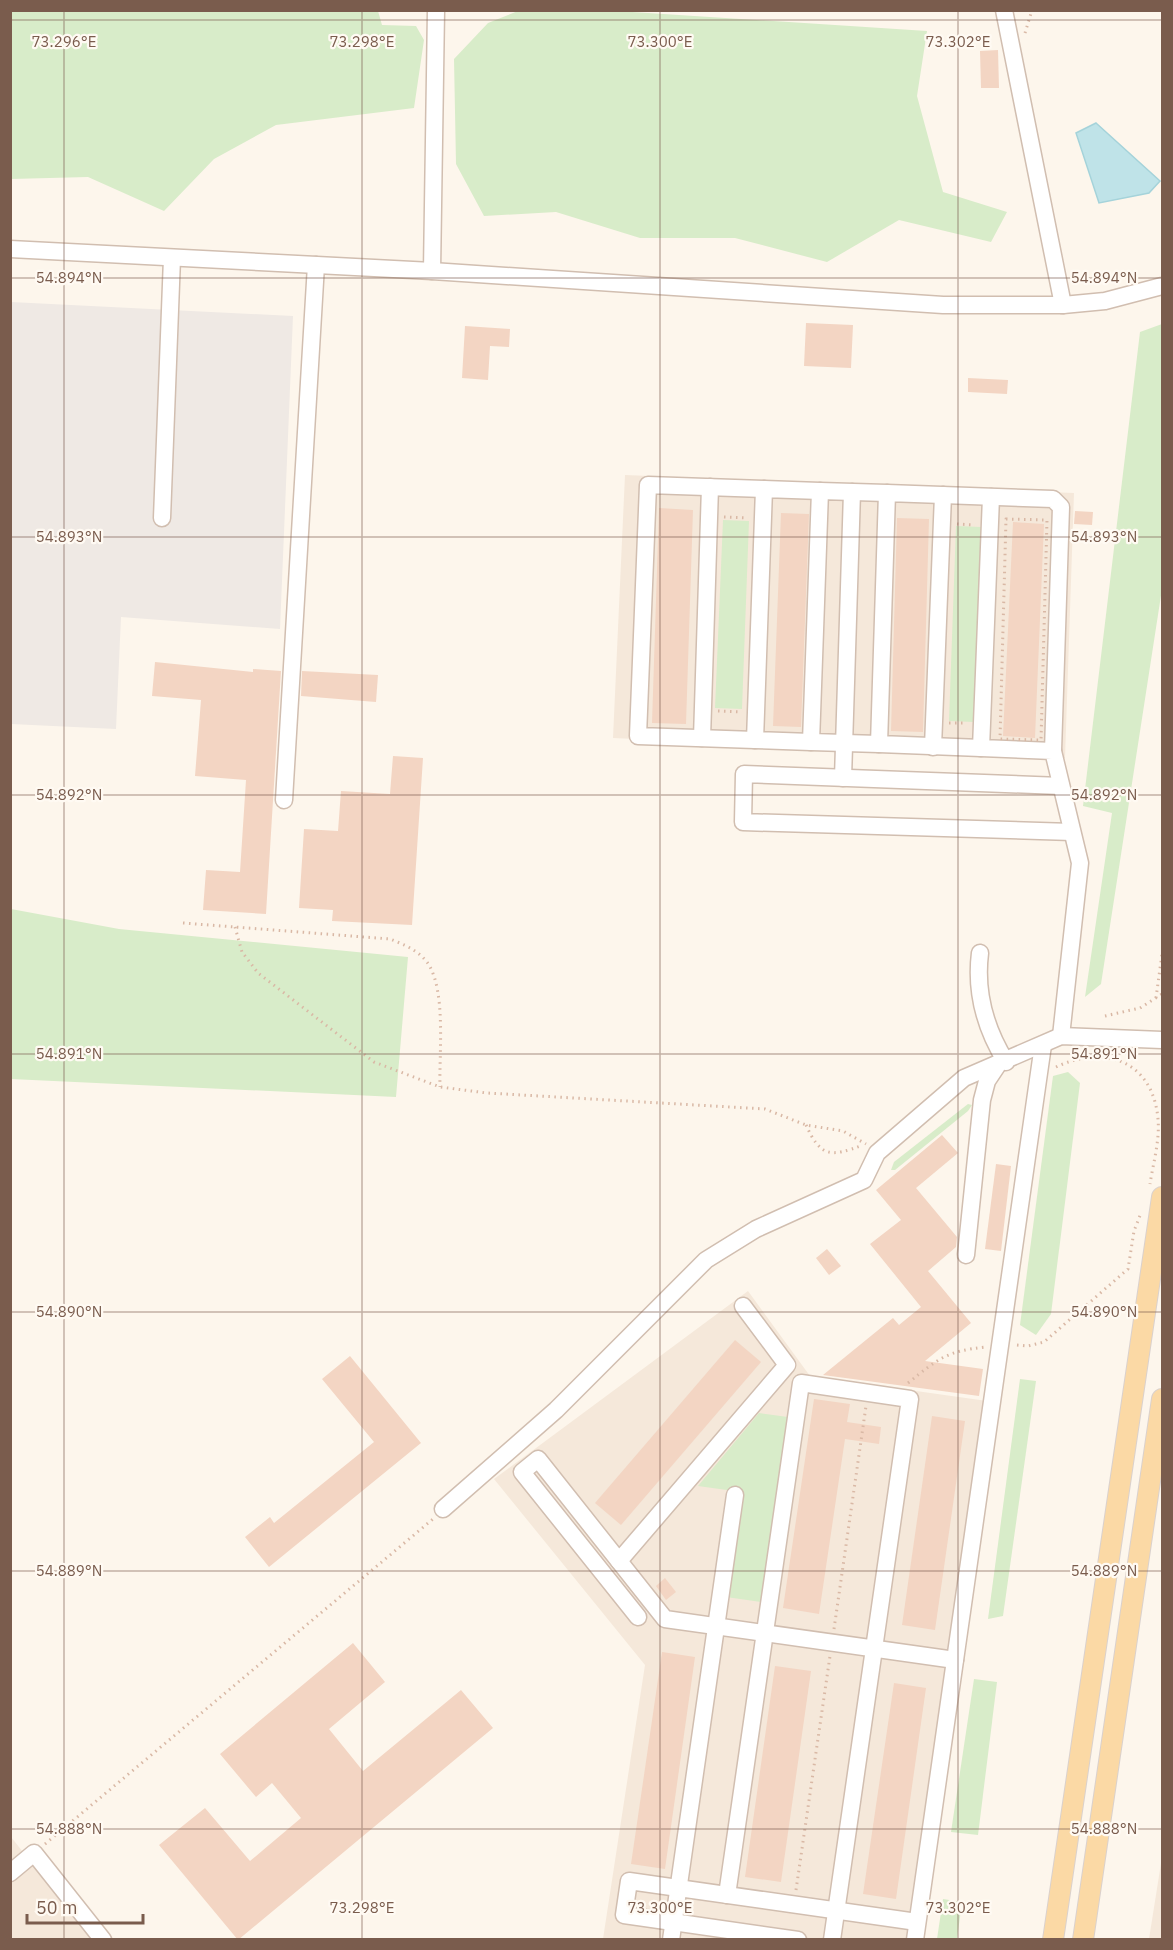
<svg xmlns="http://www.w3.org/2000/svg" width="1173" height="1950" font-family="'IBM Plex Sans',sans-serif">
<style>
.residential{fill:#f5e8da}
.industrial{fill:#efe9e4}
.green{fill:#d8ecc9}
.water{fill:#bfe3e8;stroke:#a5d3da;stroke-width:1.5}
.building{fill:#f3d5c3}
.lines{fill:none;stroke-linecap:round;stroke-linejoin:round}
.minor-casing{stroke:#d1beb0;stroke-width:19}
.major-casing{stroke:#dad1cd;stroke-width:22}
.path{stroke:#d9b8a5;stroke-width:3;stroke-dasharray:1.5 4.5;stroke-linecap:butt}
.minor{stroke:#fff;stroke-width:16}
.major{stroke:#fbd9a5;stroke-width:20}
.ticks{fill:none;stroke:#7a5c4d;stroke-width:1.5;stroke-opacity:0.45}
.ticks-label{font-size:15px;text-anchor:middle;fill:#7a5c4d;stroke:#fffaf3;stroke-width:4.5;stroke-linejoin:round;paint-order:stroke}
</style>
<rect width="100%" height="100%" fill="#fdf6ec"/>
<g class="residential">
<polygon points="625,475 1074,493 1065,758 613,738"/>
<polygon points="748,1291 810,1376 987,1401 909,1939 603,1939 645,1665 494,1479"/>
<polygon points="11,1837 92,1939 11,1939"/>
<polygon points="1162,1857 1162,1939 1149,1939"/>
</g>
<polygon class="industrial" points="11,302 293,316 280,629 121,617 116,729 11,724"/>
<g class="green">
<polygon points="10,11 378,11 382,25 416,26 424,40 414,108 276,125 214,159 164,211 88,177 11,179"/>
<polygon points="518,11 617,11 927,31 917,96 943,192 1007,212 991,242 899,220 827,262 735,238 640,238 556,212 484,216 456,164 454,59 488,23"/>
<polygon points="1162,324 1162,589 1101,984 1085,997 1112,813 1083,806 1140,332"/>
<polygon points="723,520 749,521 742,709 715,708"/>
<polygon points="956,526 981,527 974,722 949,721"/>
<polygon points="11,909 119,929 408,957 396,1097 11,1079"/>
<polygon points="1068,1072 1080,1083 1051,1314 1036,1335 1020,1325 1053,1076"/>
<polygon points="968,1104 972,1105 968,1111 895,1170 891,1170 894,1162"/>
<polygon points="1020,1379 1036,1381 1003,1616 988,1619"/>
<polygon points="759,1413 788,1417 761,1602 726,1597 741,1492 698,1486"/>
<polygon points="974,1679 997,1682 978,1835 951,1832"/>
<polygon points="943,1899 962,1902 957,1939 937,1939"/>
</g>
<polygon class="water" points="1096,123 1160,181 1149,193 1099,203 1076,133"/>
<g class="building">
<polygon points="998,50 999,88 981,88 980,51"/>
<polygon points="806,323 853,325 851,368 804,366"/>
<polygon points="465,326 510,329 509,347 490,346 488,380 462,378"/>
<polygon points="968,378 1008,380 1007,394 968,392"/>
<polygon points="659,508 693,510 686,724 652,723"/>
<polygon points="1075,511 1093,512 1092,525 1074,524"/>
<polygon points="781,513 809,514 801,727 773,726"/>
<polygon points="897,518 929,519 923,732 891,731"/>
<polygon points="1013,522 1044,524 1035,738 1003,736"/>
<polygon points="155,662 253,672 253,669 281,671 266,914 203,910 206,870 240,872 246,780 195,776 201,700 152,696"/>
<polygon points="302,671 378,675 376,702 301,696"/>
<polygon points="393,756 423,758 412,925 332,921 333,910 299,908 304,829 338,831 341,791 390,794"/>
<polygon points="942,1135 958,1153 916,1188 957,1237 956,1247 928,1271 971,1323 925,1361 983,1369 979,1396 823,1375 893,1318 899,1325 921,1307 870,1244 901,1220 876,1190"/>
<polygon points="996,1164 1011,1166 1001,1251 985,1249"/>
<polygon points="827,1249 841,1266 829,1275 816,1258"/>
<polygon points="735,1340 761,1362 621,1525 595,1503"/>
<polygon points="350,1356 421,1443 269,1567 245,1537 270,1517 274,1523 374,1442 322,1379"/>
<polygon points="814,1399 850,1404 847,1422 881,1427 879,1444 845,1439 819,1614 783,1608"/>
<polygon points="932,1416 965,1421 935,1630 902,1625"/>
<polygon points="665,1578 676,1592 666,1600 656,1586"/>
<polygon points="353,1643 385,1682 329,1729 363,1771 461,1690 493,1728 238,1940 159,1845 205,1808 250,1861 301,1818 272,1783 256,1797 220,1754"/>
<polygon points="662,1652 695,1657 665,1869 631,1864"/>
<polygon points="775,1666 811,1671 781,1882 745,1877"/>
<polygon points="894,1683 926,1688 896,1899 863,1894"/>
</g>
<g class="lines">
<defs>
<g id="minor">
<polyline points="1004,10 1063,305"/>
<polyline points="10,249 432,271 943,305 1063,305 1105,301 1162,286"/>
<polyline points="432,271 436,10"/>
<polyline points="991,497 981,748 1053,751 1080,863 1061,1036"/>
<polyline points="162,518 172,258"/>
<polyline points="702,738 710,487"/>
<polyline points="755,740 638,736 648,485 764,489"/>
<polyline points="811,742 755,740 756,712 764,489 820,491"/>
<polyline points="879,744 811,742 820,491 887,493"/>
<polyline points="933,747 943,495"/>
<polyline points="981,748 879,744 887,493 1053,499 1061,507 1053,751"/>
<polyline points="843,778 852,492"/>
<polyline points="1061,786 744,774 743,822 1072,832"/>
<polyline points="284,800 316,265"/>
<path d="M980,953C975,993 985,1028 1006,1062"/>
<polyline points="966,1255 982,1100 987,1081 997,1066"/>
<polyline points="443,1509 556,1410 706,1260 756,1229 864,1180 877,1153 964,1078 1061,1036 1162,1040"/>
<polyline points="619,1561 787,1365 743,1306"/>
<polyline points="638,1617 522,1472 538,1459 665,1619 955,1660"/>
<polyline points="10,1873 34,1853 103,1940"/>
<polyline points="727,1895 801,1383 910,1399 832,1940"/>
<polyline points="671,1940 735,1495"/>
<polyline points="798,1940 624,1915 629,1881 917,1922"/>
<polyline points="915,1940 1043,1045"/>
</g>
<g id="major">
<polyline points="1053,1940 1162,1197"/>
<polyline points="1083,1940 1162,1399"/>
</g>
</defs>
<use href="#minor" class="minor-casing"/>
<use href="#major" class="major-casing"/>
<g class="path">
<polyline points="1025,33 1032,10"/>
<polyline points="724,517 748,518"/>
<polygon points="1006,519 1047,520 1041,740 1000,739"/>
<polyline points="957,524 975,525"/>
<polyline points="718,711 742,712"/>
<polyline points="949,723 966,723"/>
<path d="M183,923L390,939C405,945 420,951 429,965C446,994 439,1054 440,1087"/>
<polyline points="235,927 242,952 258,973 374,1062 440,1087 487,1093 765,1109 806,1125 843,1131 866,1144"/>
<polyline points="1156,998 1162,954"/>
<polyline points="1105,1016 1140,1008 1162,994"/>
<path d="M1056,1067C1105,1044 1153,1061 1158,1119C1160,1140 1153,1164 1150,1184"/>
<path d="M806,1125C821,1158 831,1157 863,1145"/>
<polyline points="1017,1345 1028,1346 1044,1342 1128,1269 1134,1231 1141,1213"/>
<path d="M908,1383C938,1359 946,1351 986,1347"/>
<polyline points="834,1629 866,1406"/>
<polyline points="45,1844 433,1519"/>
<polyline points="796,1890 830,1656"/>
</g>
<use href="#minor" class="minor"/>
<use href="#major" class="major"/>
</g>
<path class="ticks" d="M64,10V1940M362,10V1940M660,10V1940M958,10V1940M10,20H1162M10,278H1162M10,537H1162M10,795H1162M10,1054H1162M10,1312H1162M10,1571H1162M10,1829H1162"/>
<g class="ticks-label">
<text x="64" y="47">73.296°E</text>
<text x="362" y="47">73.298°E</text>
<text x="660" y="47">73.300°E</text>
<text x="958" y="47">73.302°E</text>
<text x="69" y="283">54.894°N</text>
<text x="1104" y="283">54.894°N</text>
<text x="69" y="542">54.893°N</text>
<text x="1104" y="542">54.893°N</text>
<text x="69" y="800">54.892°N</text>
<text x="1104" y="800">54.892°N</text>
<text x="69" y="1059">54.891°N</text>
<text x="1104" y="1059">54.891°N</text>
<text x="69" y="1317">54.890°N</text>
<text x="1104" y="1317">54.890°N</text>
<text x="69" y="1576">54.889°N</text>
<text x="1104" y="1576">54.889°N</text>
<text x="69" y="1834">54.888°N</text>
<text x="1104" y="1834">54.888°N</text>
<text x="362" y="1913">73.298°E</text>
<text x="660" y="1913">73.300°E</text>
<text x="958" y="1913">73.302°E</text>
</g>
<rect width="1173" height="1950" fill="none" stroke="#7a5c4d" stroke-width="24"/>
<path d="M27 1914v9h116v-9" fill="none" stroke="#7a5c4d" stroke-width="3"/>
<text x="36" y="1914" font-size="18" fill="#7a5c4d" stroke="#fffaf3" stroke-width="4.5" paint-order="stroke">50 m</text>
</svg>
